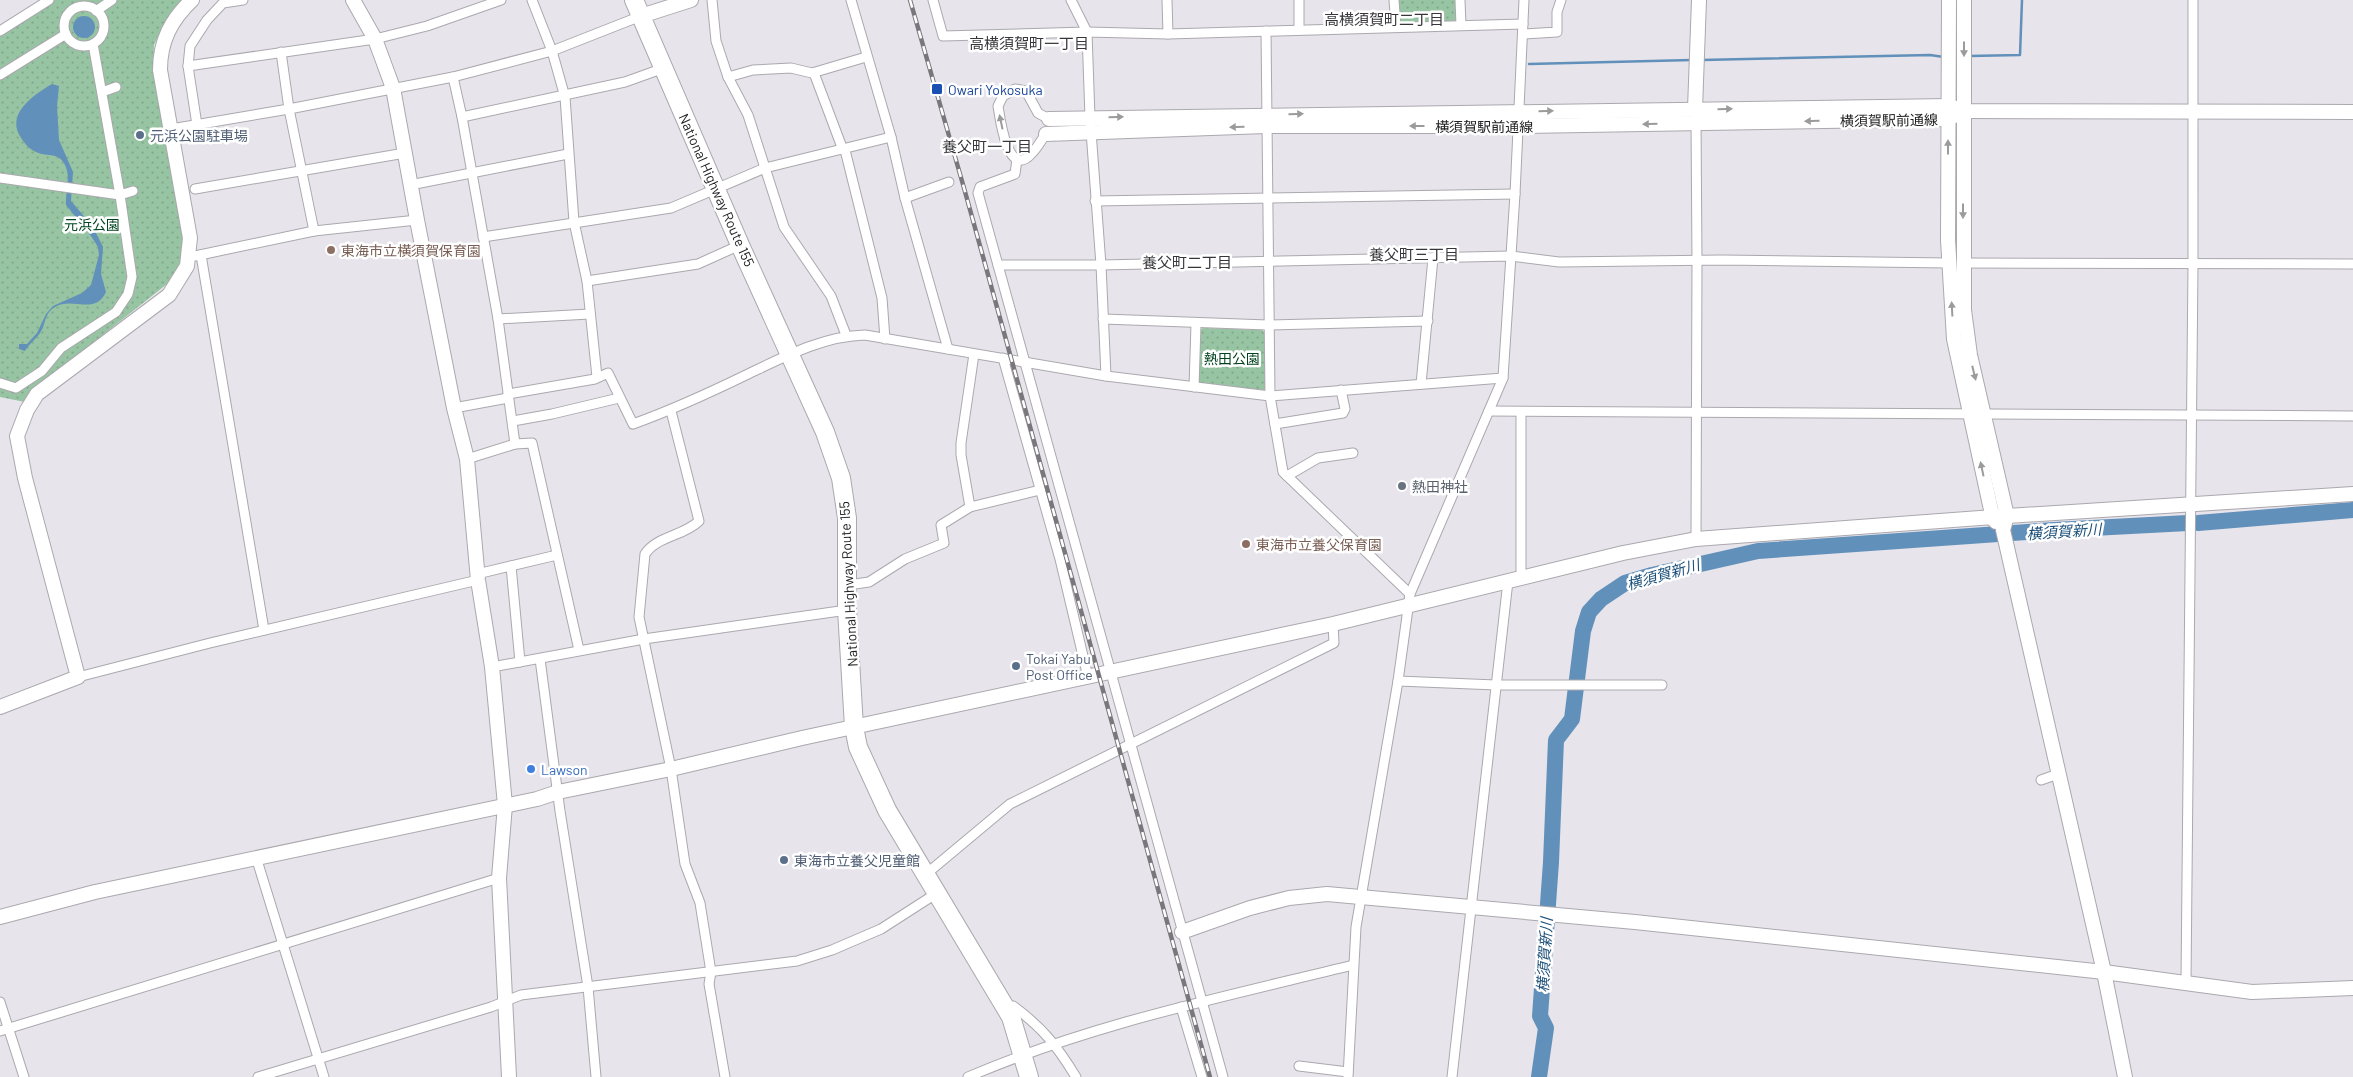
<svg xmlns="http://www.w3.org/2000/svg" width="2353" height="1077" font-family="Barlow,'Noto Sans JP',sans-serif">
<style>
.park{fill:url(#park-dots)}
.water{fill:#6190ba}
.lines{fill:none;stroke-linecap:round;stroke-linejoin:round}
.stream{stroke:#6190ba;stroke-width:2.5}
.river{stroke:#6190ba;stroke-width:16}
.street-casing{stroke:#aba8ae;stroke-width:11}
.secondary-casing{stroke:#aba8ae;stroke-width:16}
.highway-casing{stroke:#aba8ae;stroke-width:20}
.street{stroke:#fff;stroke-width:9}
.secondary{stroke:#fff;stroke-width:14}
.highway{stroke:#fff;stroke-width:18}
.rail-casing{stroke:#79777b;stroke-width:4.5}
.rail{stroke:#fff;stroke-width:2.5;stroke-dasharray:8;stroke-linecap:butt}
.oneway{fill:#9c9b9c}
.transit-dot{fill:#1a4fb4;stroke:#fff;stroke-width:2}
.service-dot{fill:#5c6f8a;stroke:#fff;stroke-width:2}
.education-dot{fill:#8d6e63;stroke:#fff;stroke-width:2}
.worship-dot{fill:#6b7280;stroke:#fff;stroke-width:2}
.shop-dot{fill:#3f7fe0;stroke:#fff;stroke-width:2}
.labels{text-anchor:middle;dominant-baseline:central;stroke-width:5;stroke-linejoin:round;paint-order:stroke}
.transit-label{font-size:14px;fill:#164399;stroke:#fff;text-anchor:start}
.street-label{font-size:14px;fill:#222123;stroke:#fff}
.service-label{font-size:14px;fill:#4e5e75;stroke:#fff;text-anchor:start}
.park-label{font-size:14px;fill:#00431e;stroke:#fff}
.education-label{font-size:14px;fill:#785e54;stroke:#fff;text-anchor:start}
.worship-label{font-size:14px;fill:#5b616d;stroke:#fff;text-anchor:start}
.shop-label{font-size:14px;fill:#366cbe;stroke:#fff;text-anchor:start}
.neighbourhood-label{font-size:15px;fill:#37353a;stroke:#fff}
.water-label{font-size:15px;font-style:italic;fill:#1b4f79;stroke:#fff}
</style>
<defs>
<pattern id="park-dots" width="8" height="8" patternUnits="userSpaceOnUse" patternTransform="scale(1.25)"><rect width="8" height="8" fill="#97c4a2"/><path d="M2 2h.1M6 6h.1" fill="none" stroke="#82a88b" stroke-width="1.8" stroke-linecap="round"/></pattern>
</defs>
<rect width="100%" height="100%" fill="#e7e4eb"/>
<g class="park">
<polygon points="52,0 184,0 163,25 154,45 153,66 166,124 185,248 180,265 167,284 37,387 25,402 0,397 0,33"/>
<polygon points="1397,0 1456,0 1457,19 1454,22 1400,23 1397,21"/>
<polygon points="1203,328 1262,330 1265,333 1266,388 1263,392 1199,384 1197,380 1198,331"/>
</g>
<g class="water">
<circle cx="84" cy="27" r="11"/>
<path d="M52,84L59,86L57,106L59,140L73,172L71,201L93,227L103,247L101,274L106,292C95,316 72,296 55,307C44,313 46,325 40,333C35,340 29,344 25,351L19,349V344H27L37,333L46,314L53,306L82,293L91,285L99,255L98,247L91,236L66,205C65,190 72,177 64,163C57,152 46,157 36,152C29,149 24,143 20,136C6,113 35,94 52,84Z"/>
</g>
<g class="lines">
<g class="stream">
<polyline points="1969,56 2020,55 2022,0"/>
<polyline points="1702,60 1930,55 1944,57"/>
<polyline points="1529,64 1692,60"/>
</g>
<g class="river">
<polyline points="2198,523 2353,510"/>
<polyline points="1539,1077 1546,1028 1540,1016 1551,862 1556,740 1572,719 1583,631 1589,612 1601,599 1625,583 1652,575 1758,551 2054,530 2188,523"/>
</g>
<defs>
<g id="street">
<polyline points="532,0 552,51 565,97 574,222 587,281 597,377"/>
<polyline points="712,0 716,41 728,77 748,115 784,227 831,296 846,335"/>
<polyline points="851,0 891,137 905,198 948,349"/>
<polyline points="933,0 943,36 1087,32 1168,34 1523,24"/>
<polyline points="1071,0 1087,32 1090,118 1101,265 1106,376"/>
<polyline points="1167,0 1168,34"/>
<polyline points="1299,0 1299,30"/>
<polyline points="1394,0 1396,27"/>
<polyline points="1460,0 1461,25"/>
<circle cx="84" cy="26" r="20"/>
<polyline points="96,11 112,0"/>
<polyline points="0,31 49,0"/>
<polyline points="1266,31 1270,396 1283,472 1410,594"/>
<polyline points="1523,34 1557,32 1557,12 1561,0"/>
<polyline points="281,52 289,109 314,231"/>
<polyline points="188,66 375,39 427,26 501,0"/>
<polyline points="814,73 843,150"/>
<polyline points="0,75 66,34"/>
<polyline points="453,77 462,117 498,319 515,444"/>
<polyline points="728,77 753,70 791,68 812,73 866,57"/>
<polyline points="102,92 116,87"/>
<polyline points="462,117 625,82 664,68"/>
<polyline points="1696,120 1697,261 1696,539"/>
<polyline points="197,125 188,66 190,46 207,20 223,3 243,0"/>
<polyline points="171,129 289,109 453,77 552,51 641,16"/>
<path d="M1046,134C1041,140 1038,147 1032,153C1008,181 1000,119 998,106L1003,96L1015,89L1026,91L1038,113L1049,119"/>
<polyline points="845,150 882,298 885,339"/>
<polyline points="1017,159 1015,174 980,187 978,193 1223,1077"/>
<polyline points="0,178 120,195 133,191"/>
<polyline points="410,185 568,154"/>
<polyline points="195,189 405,153"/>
<polyline points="905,198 949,182"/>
<polyline points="1095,201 1515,194"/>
<polyline points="483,237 671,208 765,168 891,137"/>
<polyline points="201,255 264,630"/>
<polyline points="195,256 314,231 417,220"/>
<polyline points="1962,263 2353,264"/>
<polyline points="998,265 1101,265 1511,256 1559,262 1722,260 1949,263"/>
<polyline points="587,281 698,264 740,245"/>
<polyline points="498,319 590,314"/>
<polyline points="1103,319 1268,325 1428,321"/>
<polyline points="1003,358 1060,559 1088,677"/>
<polyline points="0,383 16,388 42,371 61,348 116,312 128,294 132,277 120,195 93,44"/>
<polyline points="1421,384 1433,258"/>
<polyline points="1194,387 1196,324"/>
<path d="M508,394L595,379L608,373L633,424C672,410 709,393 746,375C784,357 823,336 865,335L1106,376L1270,396L1503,378"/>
<polyline points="454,408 508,398"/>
<path d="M671,411L699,521C684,536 657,536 645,554L639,617L671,769L685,864L700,903L711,972L709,984L725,1077"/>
<polyline points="1489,411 2353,416"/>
<polyline points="1521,412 1521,577"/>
<polyline points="513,421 552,414 619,398"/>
<polyline points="1275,424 1343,413 1345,409 1341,390"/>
<polyline points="467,459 515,444 532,443 579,650"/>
<polyline points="1287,476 1318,458 1353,453"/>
<polyline points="970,507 961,455 961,443 974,354"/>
<polyline points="511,566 520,662"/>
<polyline points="477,574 557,555"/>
<polyline points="848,585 869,582 905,559 944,543 941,525 970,507 1040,490"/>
<polyline points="540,659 560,811 588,987 596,1077"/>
<polyline points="492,667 644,639 847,610"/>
<polyline points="78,677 210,643 478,580"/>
<polyline points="1398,681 1496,685 1662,685"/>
<polyline points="2041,780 2058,774"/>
<polyline points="256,857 324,1077"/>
<polyline points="925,875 1010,804 1334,643 1333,624"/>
<polyline points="2186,982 2193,265 2193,0"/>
<polyline points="0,1002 24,1077"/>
<path d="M1004,1007L1013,1006C1043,1028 1057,1046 1076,1077"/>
<polyline points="1181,1007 1202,1077"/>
<polyline points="0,1031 499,878"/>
<polyline points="1299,1066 1348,1072"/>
<polyline points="258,1077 491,1007 521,995 797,961 832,950 881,929 937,893"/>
<path d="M968,1077C1091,1024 1223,997 1353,965"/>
<polyline points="1348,1077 1356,927 1398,681 1410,594 1503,378 1515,194 1524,0"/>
<polyline points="1452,1077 1508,581"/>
</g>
<g id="secondary">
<polyline points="353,0 375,39 393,88 417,220 454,408 467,459 478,580 492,667 505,805 499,878 509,1077"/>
<polyline points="1949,0 1948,240 1954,339 1993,519 1996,522"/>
<polyline points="1964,0 1964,310 1970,355 2007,516 2003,530 2104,972 2125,1077"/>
<polyline points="641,16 691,0"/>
<polyline points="1695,109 1699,0"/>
<polyline points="1049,119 1950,106 1964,111 2353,112"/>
<polyline points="1046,134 1266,126 1519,126 1948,119 1964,111"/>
<path d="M0,707L78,677L25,478L17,436L27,410L37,394L169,295L187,266L190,238L160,70C160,41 171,20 192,0"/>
<polyline points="0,917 95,892 537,799 558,792 671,769 802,738 1333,624 1623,553 1696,539 2007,516 2353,494"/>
<polyline points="1182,932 1250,908 1289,898 1327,894 1635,922 2104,972 2252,992 2353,988"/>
</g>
<polyline id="highway" points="634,0 740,245 825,432 841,478 847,518 847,610 854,727 858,747 887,810 1011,1017 1029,1077"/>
</defs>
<use href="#street" class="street-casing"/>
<use href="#secondary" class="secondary-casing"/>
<use href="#highway" class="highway-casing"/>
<use href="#street" class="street"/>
<use href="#secondary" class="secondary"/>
<use href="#highway" class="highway"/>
<defs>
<polyline id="rail" points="910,0 964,188 1210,1077"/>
</defs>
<use href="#rail" class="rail-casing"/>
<use href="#rail" class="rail"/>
</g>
<defs><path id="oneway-solid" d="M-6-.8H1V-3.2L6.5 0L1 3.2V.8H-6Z" transform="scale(1.25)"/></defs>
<g class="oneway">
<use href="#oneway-solid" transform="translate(1964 49) rotate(90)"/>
<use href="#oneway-solid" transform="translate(1725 109) rotate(-1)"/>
<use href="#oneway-solid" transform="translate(1546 111) rotate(-1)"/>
<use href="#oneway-solid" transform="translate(1296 114) rotate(-1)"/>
<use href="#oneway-solid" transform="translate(1116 117) rotate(-1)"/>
<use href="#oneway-solid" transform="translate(1812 121) rotate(179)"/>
<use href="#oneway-solid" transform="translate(1001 122) rotate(-102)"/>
<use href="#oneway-solid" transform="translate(1650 124) rotate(179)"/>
<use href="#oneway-solid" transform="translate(1417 126) rotate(180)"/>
<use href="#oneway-solid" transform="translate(1237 127) rotate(178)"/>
<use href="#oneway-solid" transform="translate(1948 147) rotate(-90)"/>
<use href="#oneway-solid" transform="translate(1963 211) rotate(90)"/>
<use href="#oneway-solid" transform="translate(1952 309) rotate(-93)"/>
<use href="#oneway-solid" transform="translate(1974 373) rotate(76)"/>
<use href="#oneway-solid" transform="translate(1982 469) rotate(-102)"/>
</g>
<rect class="transit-dot" x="931" y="83" width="12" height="12" rx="2.5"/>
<g class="service-dot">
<circle cx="140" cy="135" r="5"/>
<circle cx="1016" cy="666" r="5"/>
<circle cx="784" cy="860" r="5"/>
</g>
<g class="education-dot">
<circle cx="331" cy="250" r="5"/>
<circle cx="1246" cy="544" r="5"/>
</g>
<circle class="worship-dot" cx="1402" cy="486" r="5"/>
<circle class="shop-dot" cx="531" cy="769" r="5"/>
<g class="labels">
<g class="transit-label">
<text x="948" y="89">Owari Yokosuka</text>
</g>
<g class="street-label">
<text transform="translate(1889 120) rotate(-1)">横須賀駅前通線</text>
<text x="1484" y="126">横須賀駅前通線</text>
<text transform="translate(717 190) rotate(66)">National Highway Route 155</text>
<text transform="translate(848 584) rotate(-93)">National Highway Route 155</text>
</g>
<g class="service-label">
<text x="150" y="135">元浜公園駐車場</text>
<text x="1026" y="658">Tokai Yabu<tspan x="1026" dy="16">Post Office</tspan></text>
<text x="794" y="860">東海市立養父児童館</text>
</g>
<g class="park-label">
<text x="92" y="224">元浜公園</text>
<text x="1232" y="358">熱田公園</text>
</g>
<g class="education-label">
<text x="341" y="250">東海市立横須賀保育園</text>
<text x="1256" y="544">東海市立養父保育園</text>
</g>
<g class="worship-label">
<text x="1412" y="486">熱田神社</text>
</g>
<g class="shop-label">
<text x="541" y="769">Lawson</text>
</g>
<g class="neighbourhood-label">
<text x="1384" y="19">高横須賀町二丁目</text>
<text x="1029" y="43">高横須賀町一丁目</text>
<text x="987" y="146">養父町一丁目</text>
<text x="1414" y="254">養父町三丁目</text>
<text x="1187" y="262">養父町二丁目</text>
</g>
<g class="water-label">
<text transform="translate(2064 531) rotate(-4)">横須賀新川</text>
<text transform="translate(1663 574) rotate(-16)">横須賀新川</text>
<text transform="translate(1544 955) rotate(-87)">横須賀新川</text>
</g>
</g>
</svg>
